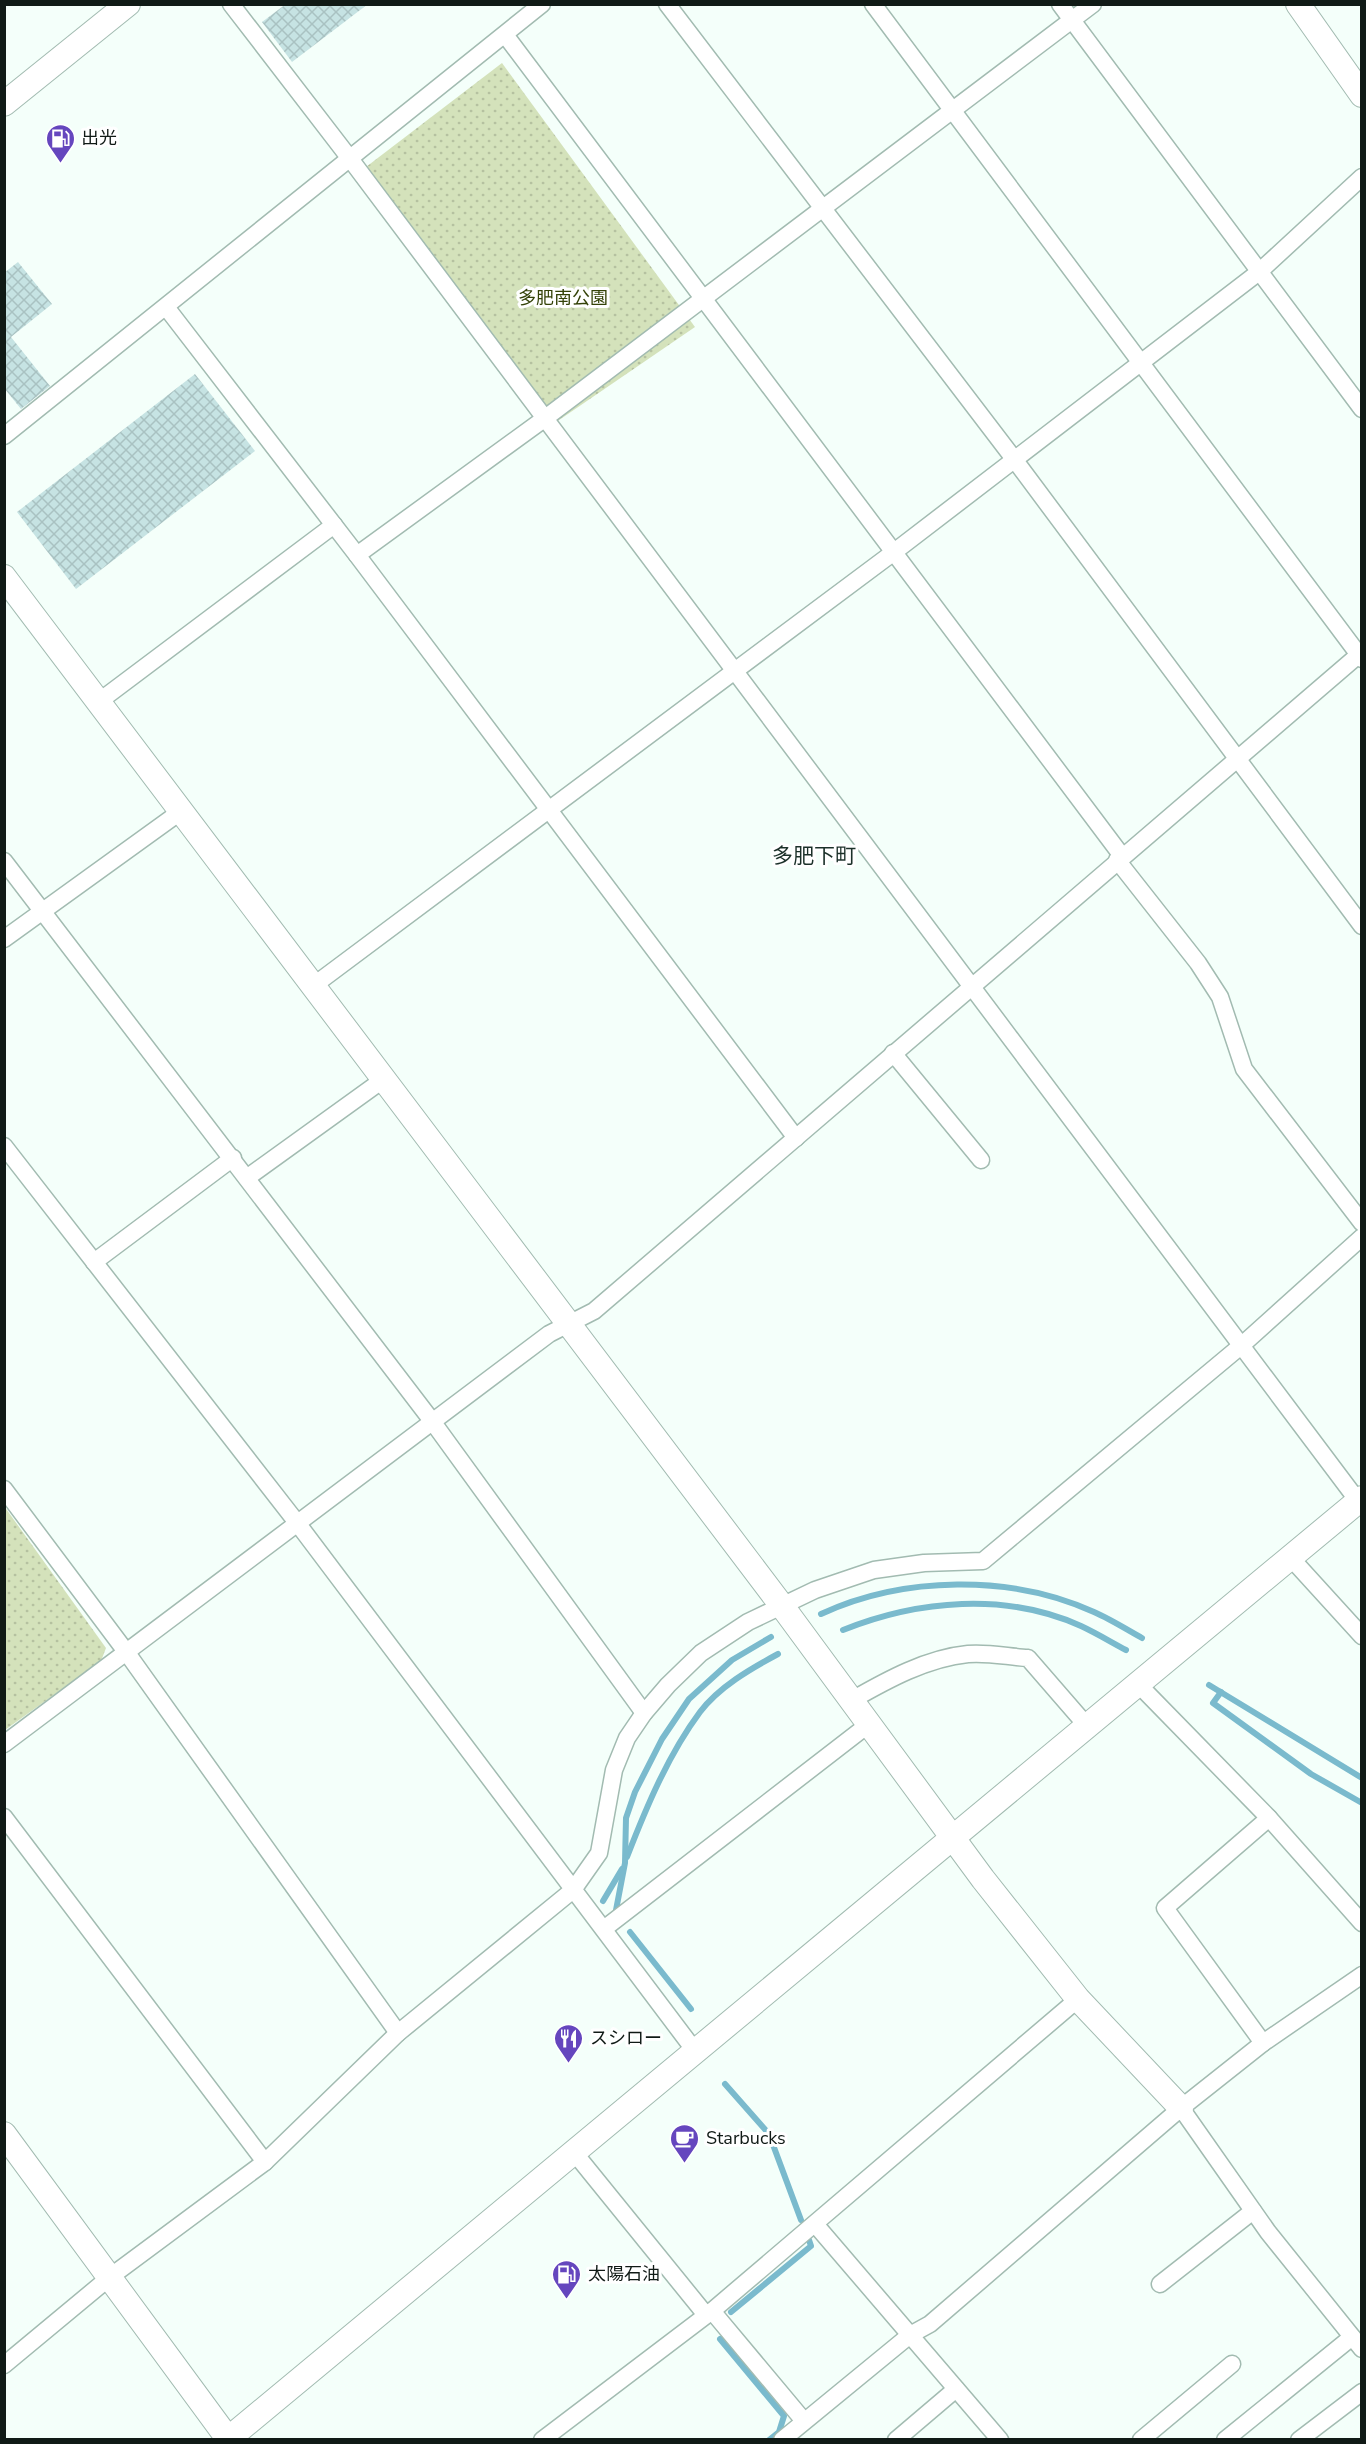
<svg xmlns="http://www.w3.org/2000/svg" width="1366" height="2444" font-family="'Nunito Sans','Noto Sans JP',sans-serif">
<style>
.grass{fill:url(#grass-dots)}
.lines{fill:none;stroke-linecap:round;stroke-linejoin:round}
.stream{stroke:#7abacd;stroke-width:6}
.building{fill:url(#building-cross-hatch)}
.street-casing{stroke:#a2bbb1;stroke-width:19}
.secondary-casing{stroke:#a2bbb1;stroke-width:26}
.street{stroke:#fff;stroke-width:16}
.secondary{stroke:#fff;stroke-width:24}
.labels{text-anchor:middle;dominant-baseline:central;stroke-width:6;stroke-linejoin:round;paint-order:stroke}
.poi-label{font-size:18px;fill:#101a16;stroke:#fff;text-anchor:start}
.park-label{font-size:18px;fill:#344208;stroke:#fff}
.quarter-label{font-size:21px;fill:#1b3029;stroke:#fff}
</style>
<defs>
<pattern id="grass-dots" width="8" height="8" patternUnits="userSpaceOnUse" patternTransform="scale(1.5)"><rect width="8" height="8" fill="#d4e2bb"/><path d="M2 2h.1M6 6h.1" fill="none" stroke="#b5c1a0" stroke-width="1.8" stroke-linecap="round"/></pattern>
<pattern id="building-cross-hatch" width="8" height="8" patternUnits="userSpaceOnUse" patternTransform="scale(1.5)"><rect width="8" height="8" fill="#c6e3e3"/><path d="M0 0l8 8M0 8l8-8" fill="none" stroke="#a9c2c2"/></pattern>
</defs>
<rect width="100%" height="100%" fill="#f4fffa"/>
<g class="grass">
<polygon points="502,63 695,327 546,429 366,167"/>
<polygon points="4,1506 106,1648 101,1661 5,1730"/>
</g>
<g class="lines">
<g class="stream">
<path d="M821,1614C903,1576 1011,1574 1094,1612C1110,1619 1126,1629 1142,1638"/>
<path d="M843,1630C918,1600 1006,1592 1081,1626C1096,1633 1111,1642 1126,1650"/>
<polyline points="1209,1685 1362,1778"/>
<polyline points="1221,1692 1213,1703 1311,1774 1362,1803"/>
<path d="M627,1857C646,1808 668,1755 700,1712C719,1687 750,1669 778,1654"/>
<polyline points="603,1901 622,1869"/>
<polyline points="616,1910 625,1863 626,1818 635,1792 662,1739 689,1699 732,1660 771,1637"/>
<polyline points="630,1932 691,2009"/>
<polyline points="725,2084 769,2134 801,2220"/>
<polyline points="731,2312 811,2246 809,2240"/>
<polyline points="720,2339 784,2416 779,2432 769,2440"/>
</g>
</g>
<g class="building">
<polygon points="286,4 368,4 292,62 262,22"/>
<polygon points="18,262 52,304 11,337 50,386 21,409 4,388 4,273"/>
<polygon points="195,374 255,451 76,589 17,512"/>
</g>
<g class="lines">
<defs>
<g id="street">
<polyline points="231,4 351,160 1358,1501"/>
<polyline points="667,4 1014,459 1362,926"/>
<polyline points="873,4 1362,659"/>
<polyline points="1060,4 1362,409"/>
<polyline points="506,36 1122,856"/>
<polyline points="166,307 357,555 796,1138"/>
<polyline points="4,436 542,4"/>
<polyline points="357,555 544,419 1093,4"/>
<polyline points="97,703 334,525"/>
<polyline points="1117,860 1198,963 1220,997 1244,1069 1362,1223"/>
<polyline points="4,861 432,1421 644,1713"/>
<polyline points="4,939 180,812"/>
<polyline points="313,986 894,552 1259,272 1362,177"/>
<polyline points="893,1053 981,1160"/>
<polyline points="4,1146 298,1524 695,2051"/>
<polyline points="248,1177 384,1079"/>
<polyline points="94,1262 233,1158"/>
<polyline points="4,1489 127,1653 398,2033"/>
<polyline points="1290,1557 1362,1636"/>
<polyline points="1138,1684 1269,1818"/>
<path d="M852,1700C887,1680 927,1658 968,1654C987,1652 1009,1657 1028,1658L1087,1726"/>
<polyline points="4,1744 549,1334 594,1311 1362,652"/>
<polyline points="4,1817 265,2162"/>
<polyline points="605,1928 869,1724"/>
<polyline points="1263,2043 1165,1908 1269,1818 1362,1923"/>
<polyline points="1181,2108 1268,2232 1362,2349"/>
<polyline points="573,2151 706,2315"/>
<polyline points="815,2224 1000,2440"/>
<polyline points="1160,2284 1253,2211"/>
<polyline points="712,2311 804,2421"/>
<polyline points="4,2365 110,2277 265,2162 398,2033 573,1890 599,1853 614,1770 627,1738 644,1713 668,1685 701,1653 748,1622 815,1590 874,1570 924,1563 983,1561 1242,1345 1362,1237"/>
<polyline points="542,2440 712,2311 1078,1999"/>
<polyline points="782,2440 910,2335 930,2324 1181,2108 1263,2043 1362,1975"/>
<polyline points="896,2440 956,2389"/>
<polyline points="1141,2440 1232,2364"/>
<polyline points="1225,2440 1352,2337"/>
<polyline points="1299,2440 1362,2392"/>
</g>
<g id="secondary">
<polyline points="1298,4 1362,95"/>
<polyline points="4,104 128,4"/>
<polyline points="4,577 782,1606 983,1879 1078,1999 1181,2108"/>
<polyline points="4,2134 229,2440"/>
<polyline points="227,2440 1362,1498"/>
</g>
</defs>
<use href="#street" class="street-casing"/>
<use href="#secondary" class="secondary-casing"/>
<use href="#street" class="street"/>
<use href="#secondary" class="secondary"/>
</g>
<defs>
<symbol id="fuel-pin" viewBox="-11 -11 22 30"><path d="M0 17L-7.5 6A9.5 9.5 0 1 1 7.5 6Z" fill="#6546be" stroke="#fff"/><path d="M-5.5-6h7V0h2V4h1.3V-2.5L3-4.5l.8-.8L6-3V5H2.5V1h-1V6h-7ZM-4.2-4.7v3.2H.2V-4.7Z" fill="#fff"/></symbol>
<symbol id="restaurant-pin" viewBox="-11 -11 22 30"><path d="M0 17L-7.5 6A9.5 9.5 0 1 1 7.5 6Z" fill="#6546be" stroke="#fff"/><path d="M-5-6h1v4h1v-4h1v4h1v-4h1v5L-1.5 .5V6h-2V.5L-5-1ZM5-6V6H3V1.5H1.5Q1.5-4 5-6Z" fill="#fff"/></symbol>
<symbol id="cafe-pin" viewBox="-11 -11 22 30"><path d="M0 17L-7.5 6A9.5 9.5 0 1 1 7.5 6Z" fill="#6546be" stroke="#fff"/><path d="M-5.5-4.5H6V0H3Q3 3.5 0 3.5H-2.5Q-5.5 3.5-5.5 0ZM3-3.2v2h1.7v-2ZM-6 4.5H4V6H-6Z" fill="#fff"/></symbol>
</defs>
<g fill-rule="evenodd">
<use href="#fuel-pin" x="44" y="122" width="33" height="45"/>
<use href="#restaurant-pin" x="552" y="2022" width="33" height="45"/>
<use href="#cafe-pin" x="668" y="2122" width="33" height="45"/>
<use href="#fuel-pin" x="550" y="2258" width="33" height="45"/>
</g>
<g class="labels">
<g class="poi-label">
<text x="81" y="138">出光</text>
<text x="590" y="2038">スシロー</text>
<text x="706" y="2138">Starbucks</text>
<text x="588" y="2274">太陽石油</text>
</g>
<g class="park-label">
<text x="563" y="298">多肥南公園</text>
</g>
<g class="quarter-label">
<text x="814" y="856">多肥下町</text>
</g>
</g>
<rect width="1366" height="2444" fill="none" stroke="#101a16" stroke-width="12"/>
</svg>
